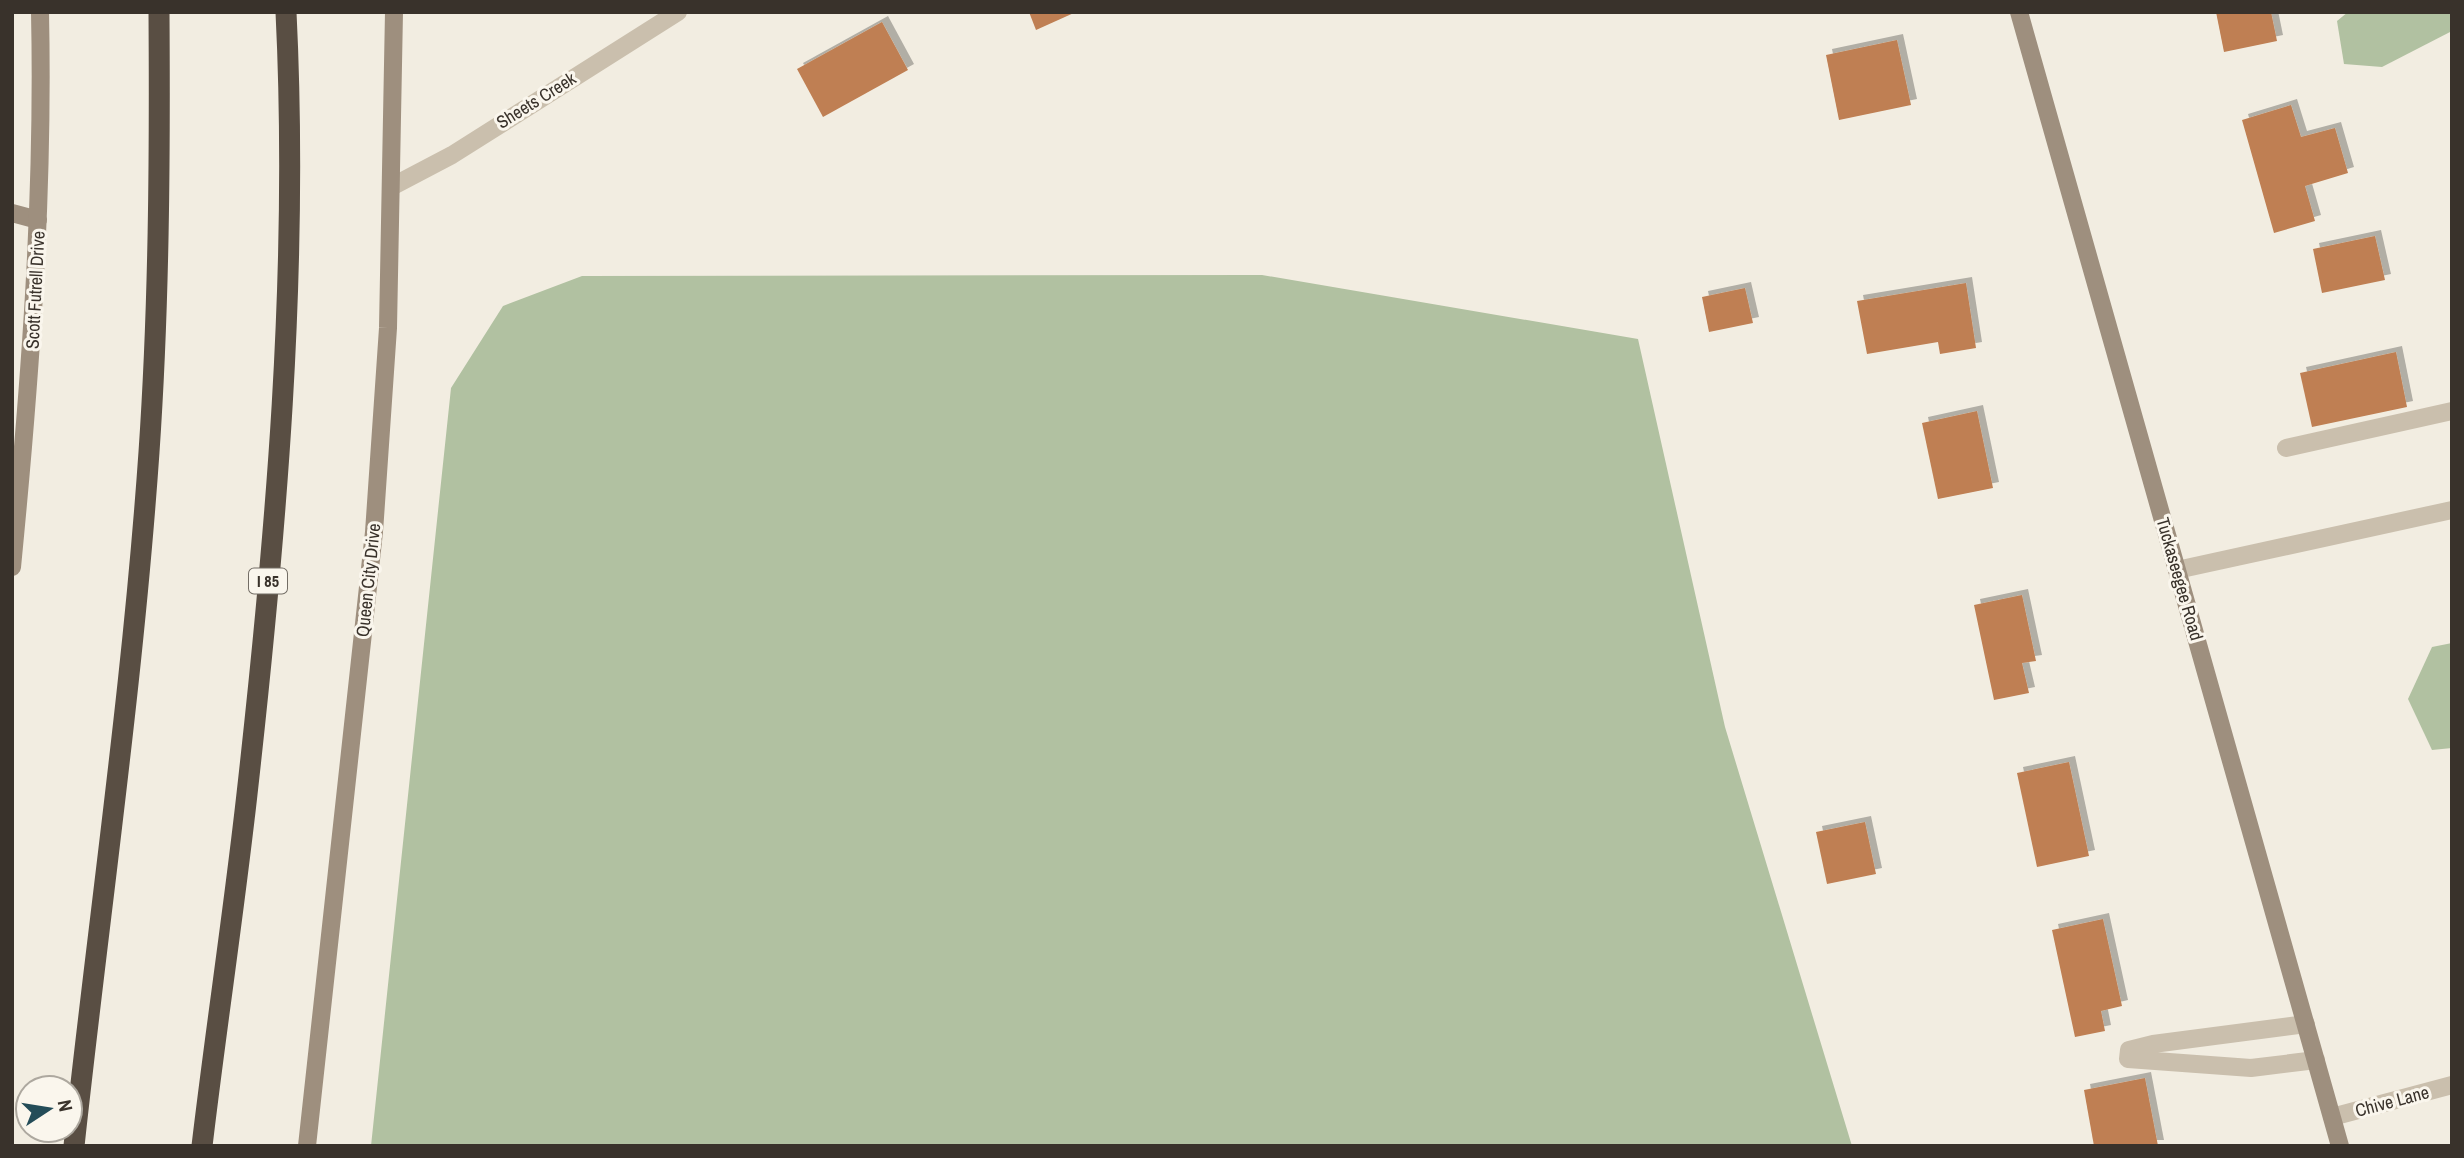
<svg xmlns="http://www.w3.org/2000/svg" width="2464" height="1158" font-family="'Archivo Narrow',sans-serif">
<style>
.green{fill:#b1c1a1}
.building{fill:#bf7f52;filter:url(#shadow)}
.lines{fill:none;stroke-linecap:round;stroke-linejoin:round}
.lane{stroke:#cabfad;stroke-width:18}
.street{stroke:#cabfad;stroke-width:18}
.secondary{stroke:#9e8f7e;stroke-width:18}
.highway{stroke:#594e43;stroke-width:21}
.labels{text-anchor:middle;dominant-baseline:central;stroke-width:6;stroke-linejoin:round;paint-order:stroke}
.shield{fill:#faf6ed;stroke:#736d65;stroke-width:2}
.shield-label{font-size:16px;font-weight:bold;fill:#39322b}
.street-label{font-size:18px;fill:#39322b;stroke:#faf6ed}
</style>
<defs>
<filter id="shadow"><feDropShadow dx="6" dy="-6" stdDeviation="0" flood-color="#0004"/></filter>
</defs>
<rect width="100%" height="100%" fill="#f2ede1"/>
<g class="green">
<polygon points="2348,12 2452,12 2452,31 2382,67 2344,64 2337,21"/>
<polygon points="1262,275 1638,339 1725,727 1852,1146 371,1146 451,388 503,306 582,276"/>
<polygon points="2452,643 2452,748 2432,750 2408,699 2432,647"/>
</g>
<g class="building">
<polygon points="1029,12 1076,12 1036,30"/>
<polygon points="2216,12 2271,12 2277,41 2224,52"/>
<polygon points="882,22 908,70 823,117 797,69"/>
<polygon points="1897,40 1911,105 1839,120 1826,55"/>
<polygon points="2291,105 2301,137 2335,128 2348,173 2305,186 2315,221 2274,233 2242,120"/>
<polygon points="2375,236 2385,280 2322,293 2313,249"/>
<polygon points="1966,283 1976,348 1940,354 1938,342 1867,354 1857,301"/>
<polygon points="1745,288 1753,323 1709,332 1702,297"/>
<polygon points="2396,352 2407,407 2312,427 2300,373"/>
<polygon points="1977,411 1993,488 1938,499 1922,423"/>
<polygon points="2022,595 2036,661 2022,663 2029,693 1994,700 1974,605"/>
<polygon points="2069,762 2089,856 2037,867 2017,773"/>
<polygon points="1865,822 1876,874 1827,884 1816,832"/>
<polygon points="2103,919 2122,1006 2101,1011 2105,1031 2075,1037 2052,930"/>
<polygon points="2145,1078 2158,1146 2094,1146 2084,1090"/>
</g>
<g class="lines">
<g class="lane">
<polyline points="2286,448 2452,411"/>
<polyline points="2177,570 2452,510"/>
<polyline points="2306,1024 2153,1044 2129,1050 2128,1059 2251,1068 2316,1060"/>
</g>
<g class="street">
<polyline points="393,186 452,155 678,12"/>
<polyline points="2332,1117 2452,1085"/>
</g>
<g class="secondary">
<polyline points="2019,12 2340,1146"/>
<polyline points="12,213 38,220"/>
<path d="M12,567C30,383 44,198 40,12"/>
<polyline points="307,1146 374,532 388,328 394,12"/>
</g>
<g class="highway">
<path d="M74,1146C99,915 133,684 149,452C159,306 160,159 159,12"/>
<path d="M202,1146C216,1028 234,911 247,794C276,535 299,273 286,12"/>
</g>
</g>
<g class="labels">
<rect class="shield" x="249" y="568.5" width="38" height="25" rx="5"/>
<g class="shield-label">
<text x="268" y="581">I 85</text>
</g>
<g class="street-label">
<text transform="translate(536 100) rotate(-32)">Sheets Creek</text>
<text transform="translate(35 290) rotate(-87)">Scott Futrell Drive</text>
<text transform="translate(2180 579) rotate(74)">Tuckaseegee Road</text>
<text transform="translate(368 580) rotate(-84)">Queen City Drive</text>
<text transform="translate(2392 1101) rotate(-15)">Chive Lane</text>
</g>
</g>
<rect width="2464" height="1158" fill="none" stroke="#39322b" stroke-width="28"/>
<g transform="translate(49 1109) rotate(78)"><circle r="33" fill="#faf6ed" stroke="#ada89f" stroke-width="2"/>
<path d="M0-5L12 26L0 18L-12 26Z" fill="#234c58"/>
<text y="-10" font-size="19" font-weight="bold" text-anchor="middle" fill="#39322b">N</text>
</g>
</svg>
